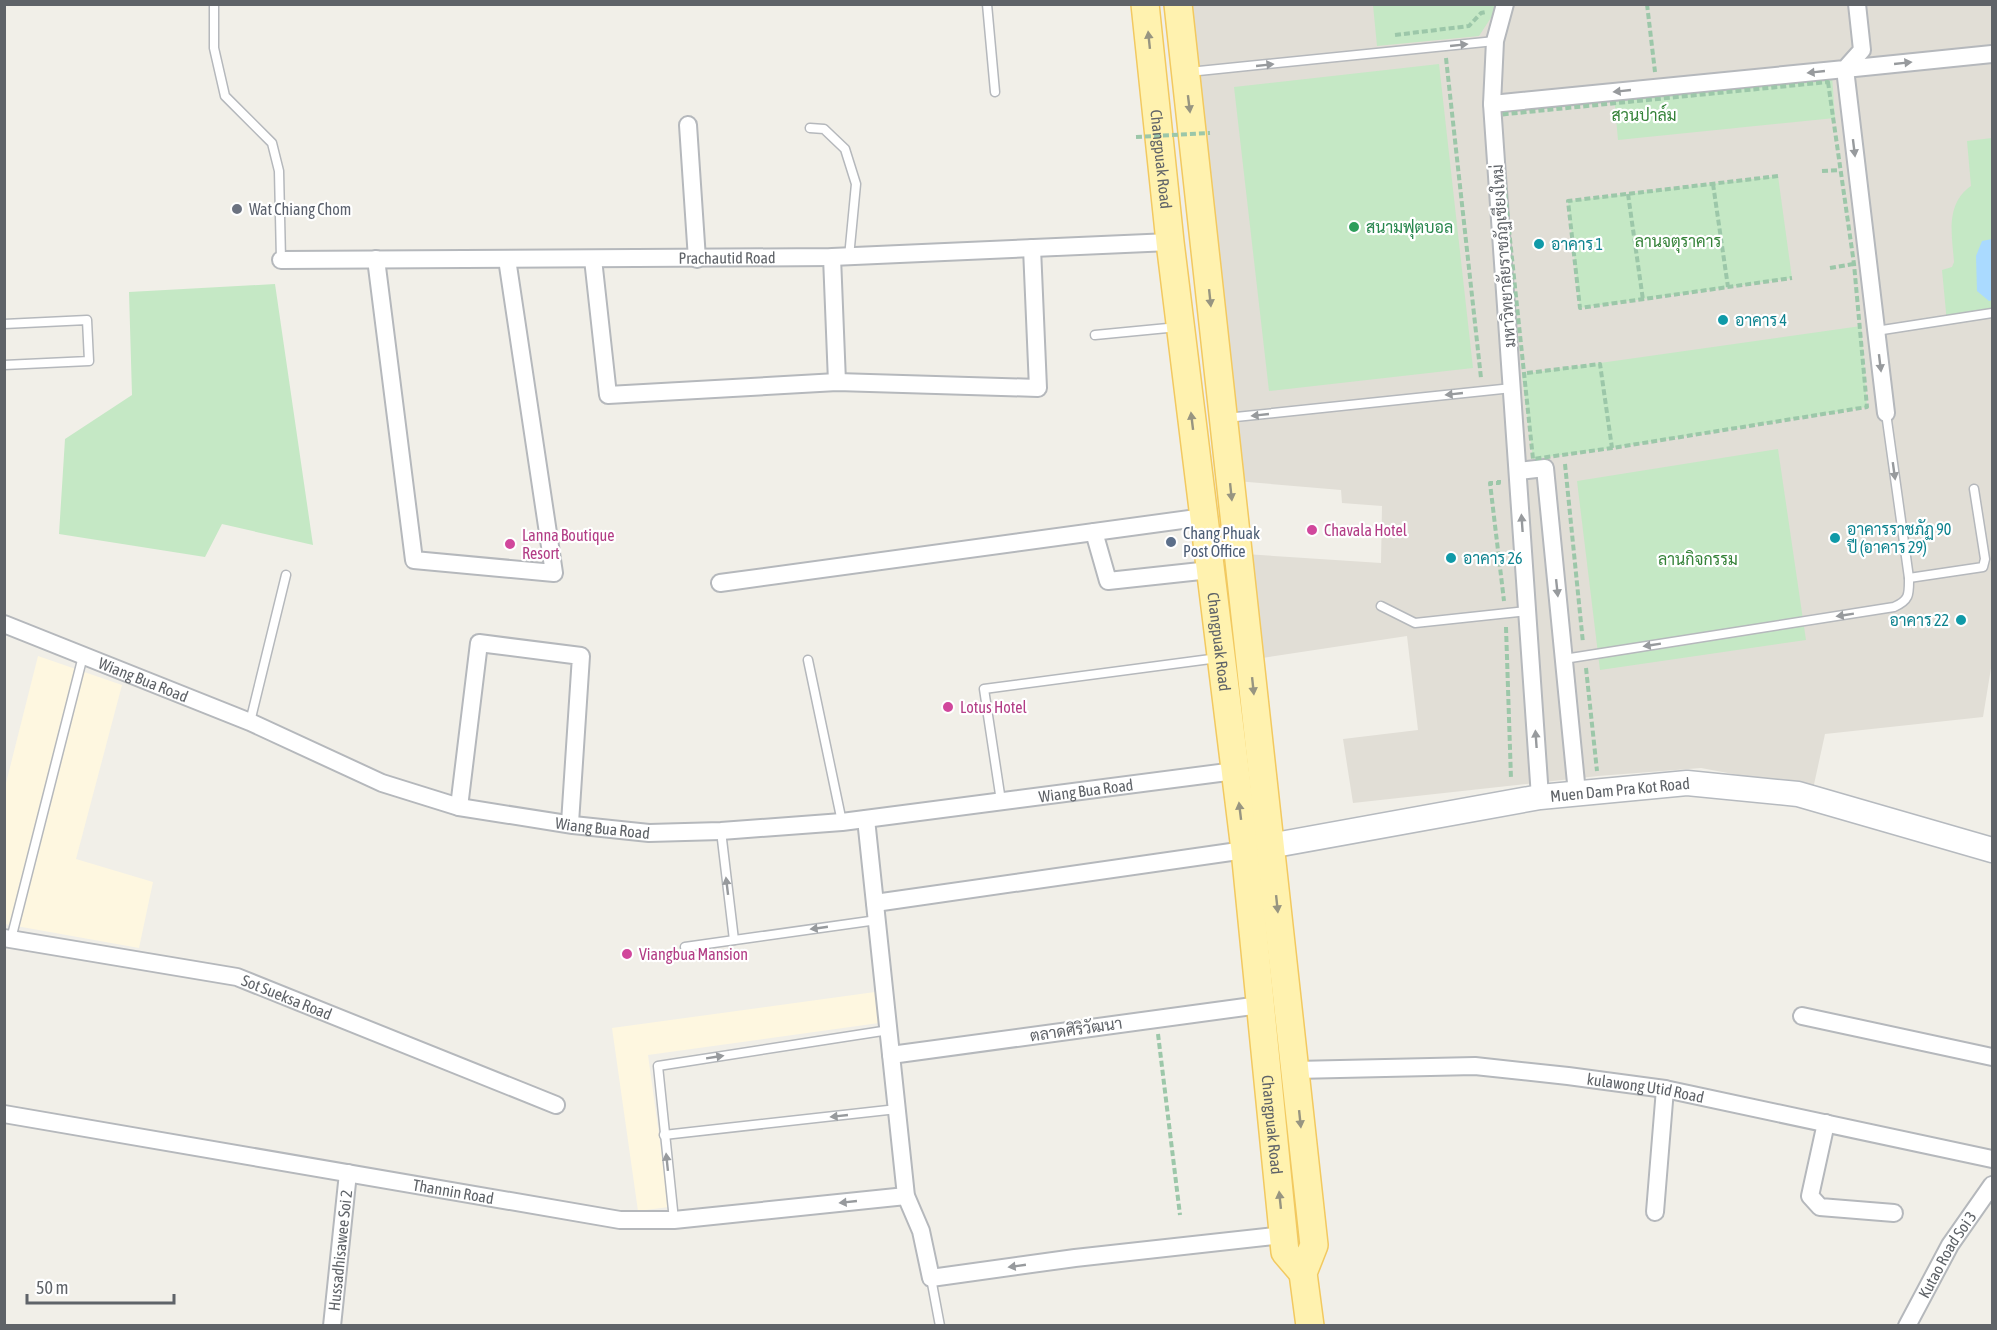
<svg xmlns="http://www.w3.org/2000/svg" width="1997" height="1330" font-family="'Asap Condensed',Sarabun,sans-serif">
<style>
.commercial{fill:#fef7e0}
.education{fill:#e1ded6}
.green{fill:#c5e8c5}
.water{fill:#aadaff}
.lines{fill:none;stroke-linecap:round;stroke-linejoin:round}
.lane-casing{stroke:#b5b8bc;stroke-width:11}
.street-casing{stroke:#b5b8bc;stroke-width:20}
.secondary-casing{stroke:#b6babf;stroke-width:27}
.primary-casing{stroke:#f2c960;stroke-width:30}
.path{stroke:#9cc7a9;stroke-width:4;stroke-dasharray:6 3;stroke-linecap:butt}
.lane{stroke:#fff;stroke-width:8}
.street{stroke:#fff;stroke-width:16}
.secondary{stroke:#fff;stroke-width:24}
.primary{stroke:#fff2af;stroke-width:27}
.path-bridge{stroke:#9cc7a9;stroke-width:4;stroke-dasharray:6 3;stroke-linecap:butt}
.oneway{fill:#979581}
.oneway2{fill:#979a9d}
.worship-dot{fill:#6b7280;stroke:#fff;stroke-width:2}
.leisure-dot{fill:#2e9e5b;stroke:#fff;stroke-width:2}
.culture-dot{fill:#0f9aa8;stroke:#fff;stroke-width:2}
.hotel-dot{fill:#d1479c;stroke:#fff;stroke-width:2}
.service-dot{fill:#5c6f8a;stroke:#fff;stroke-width:2}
.labels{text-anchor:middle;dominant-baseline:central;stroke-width:4.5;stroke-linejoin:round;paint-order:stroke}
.park-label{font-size:16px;fill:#348238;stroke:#fff}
.street-label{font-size:16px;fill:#5f6368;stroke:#fff}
.worship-label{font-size:16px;fill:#5b616d;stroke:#fff;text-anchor:start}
.leisure-label{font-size:16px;fill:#27864d;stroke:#fff;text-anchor:start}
.culture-label{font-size:16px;fill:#0d838f;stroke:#fff;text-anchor:start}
.hotel-label{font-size:16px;fill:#b23c85;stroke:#fff;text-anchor:start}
.service-label{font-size:16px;fill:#4e5e75;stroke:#fff;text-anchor:start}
</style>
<rect width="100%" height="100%" fill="#f1efe8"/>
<g class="commercial">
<polygon points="38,656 122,685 76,859 153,882 139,948 5,924 5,787"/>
<polygon points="875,992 879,1023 648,1055 669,1207 638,1211 612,1028"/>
</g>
<polygon class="education" points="1187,5 1992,5 1992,662 1983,717 1825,734 1813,789 1701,768 1598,776 1353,803 1343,739 1418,730 1407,636 1256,659 1245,554 1381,563 1382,506 1342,503 1341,490 1236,481"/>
<g class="green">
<polygon points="1373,5 1497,5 1496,10 1479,36 1377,46"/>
<polygon points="1439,64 1473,368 1269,391 1234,87"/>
<polygon points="1832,75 1835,118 1618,140 1614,96"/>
<path d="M1992,138V318L1947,323L1942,270L1952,267L1954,262C1952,235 1945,204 1971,186L1967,141Z"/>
<polygon points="1778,176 1792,278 1580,308 1568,201"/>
<polygon points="275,284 313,545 222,524 205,557 59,534 65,439 132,395 129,292"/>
<polygon points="1861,326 1867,407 1612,448 1533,459 1522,374"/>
<polygon points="1778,449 1806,640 1600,670 1577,481"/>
</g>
<polygon class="water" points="1992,239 1992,300 1989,301 1977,291 1976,256 1982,241"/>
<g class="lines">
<defs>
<g id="lane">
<polyline points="214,4 214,48 225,96 272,143 279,171 281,260"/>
<polyline points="987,4 995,92"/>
<polyline points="1189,72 1495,41"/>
<polyline points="810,128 824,129 845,149 856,184 849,257"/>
<polyline points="4,324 87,320 89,361 4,365"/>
<polyline points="1876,331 1992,313"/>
<polyline points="1095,335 1178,327"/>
<polyline points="1226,418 1512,388"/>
<polyline points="1909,578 1983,567 1985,559 1974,489"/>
<polyline points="1381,606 1415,623 1527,611"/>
<path d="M1564,659L1894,607C1910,600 1909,594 1909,578L1886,413"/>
<polyline points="808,660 842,822"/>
<polyline points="250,722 286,575"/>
<polyline points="1001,801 984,689 1218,658"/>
<polyline points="721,831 734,940"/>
<polyline points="11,939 83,656"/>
<polyline points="685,947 877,920"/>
<polyline points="664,1135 897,1109"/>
<polyline points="674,1220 658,1066 889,1030"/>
<polyline points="931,1278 940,1326"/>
</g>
<g id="street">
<polyline points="1505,4 1495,41 1492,104 1540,797"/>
<polyline points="1492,104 1845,69 1862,50 1857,4"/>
<polyline points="688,125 697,259"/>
<polyline points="832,257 837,382"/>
<polyline points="376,259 414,560 554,573 507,259"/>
<polyline points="593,259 608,395 837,382 1038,388 1032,248"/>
<path id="s1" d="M281,260L832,257L1170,242"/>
<polyline points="1886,413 1845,69 1992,54"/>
<polyline points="1518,471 1545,468 1577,793"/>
<polyline points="1094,532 1108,581 1210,570"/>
<polyline points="720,583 1204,517"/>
<path id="s2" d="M4,624L250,722L382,783L459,807L573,825L649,833L721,831L842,822L1235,771"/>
<polyline points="459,807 479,643 581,656 570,823"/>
<polyline points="866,819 906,1196 921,1231 931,1278 1075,1258 1283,1235"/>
<polyline points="875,903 1245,850"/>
<path id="s3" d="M4,938L237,977L556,1105"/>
<polyline points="1802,1016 1992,1057"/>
<polyline points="891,1055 1260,1005"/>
<path id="s4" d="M1295,1070L1475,1066L1568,1076L1665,1089L1992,1159"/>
<path id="s5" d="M4,1114L620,1220H674L906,1196"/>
<polyline points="1826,1123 1810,1196 1820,1207 1894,1213"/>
<polyline points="1655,1212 1665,1089"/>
<path id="s6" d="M332,1326L348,1173"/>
<path id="s7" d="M1907,1326L1950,1245L1992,1185"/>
</g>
<g id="secondary">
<path id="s8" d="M1253,849L1540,797L1687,783L1798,794L1992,850"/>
</g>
<g id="primary">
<path id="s9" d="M1145,4L1170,242L1245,850L1285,1252L1303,1273"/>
<polyline points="1178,4 1314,1245 1303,1273 1310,1326"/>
</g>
</defs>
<use href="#lane" class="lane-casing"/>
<use href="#street" class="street-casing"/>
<use href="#secondary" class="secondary-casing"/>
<use href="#primary" class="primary-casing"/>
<g class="path">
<polyline points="1647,4 1655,72"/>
<polyline points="1395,35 1469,26 1481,13 1486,12"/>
<polyline points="1446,58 1481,378"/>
<polygon points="1828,82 1854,264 1867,407 1612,448 1533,459 1497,115"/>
<polyline points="1822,171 1840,170"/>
<polyline points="1778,176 1568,201 1580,308 1792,278"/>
<polyline points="1713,184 1728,287"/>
<polyline points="1628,194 1643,300"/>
<polyline points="1830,268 1853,264"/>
<polyline points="1527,373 1600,364 1612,448"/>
<polyline points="1565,464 1583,643"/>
<polyline points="1499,480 1499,483 1490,483 1504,601"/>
<polyline points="1506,627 1511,779"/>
<polyline points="1586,668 1597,771"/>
<polyline points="1158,1034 1180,1215"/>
</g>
<use href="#lane" class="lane"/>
<use href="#street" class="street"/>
<use href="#secondary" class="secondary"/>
<use href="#primary" class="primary"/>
<polyline class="path-bridge" points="1136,137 1210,133"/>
</g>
<defs><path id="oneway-solid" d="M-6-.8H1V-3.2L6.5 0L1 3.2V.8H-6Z" transform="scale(1.5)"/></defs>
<g class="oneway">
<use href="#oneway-solid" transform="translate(1149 40) rotate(-96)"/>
<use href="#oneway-solid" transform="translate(1189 104) rotate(83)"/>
<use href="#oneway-solid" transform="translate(1210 298) rotate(84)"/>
<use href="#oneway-solid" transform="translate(1192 421) rotate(-97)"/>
<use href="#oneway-solid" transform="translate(1231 492) rotate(84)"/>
<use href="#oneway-solid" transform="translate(1253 686) rotate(84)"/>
<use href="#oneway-solid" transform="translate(1240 811) rotate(-97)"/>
<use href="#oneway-solid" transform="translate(1277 904) rotate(84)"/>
<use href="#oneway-solid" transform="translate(1300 1119) rotate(84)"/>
<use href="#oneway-solid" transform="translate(1280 1200) rotate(-96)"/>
</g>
<g class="oneway2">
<use href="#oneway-solid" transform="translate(1459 45) rotate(-6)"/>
<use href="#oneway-solid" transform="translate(1903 63) rotate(-6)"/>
<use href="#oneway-solid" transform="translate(1265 65) rotate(-6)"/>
<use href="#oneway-solid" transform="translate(1816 72) rotate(174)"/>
<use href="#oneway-solid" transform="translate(1622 91) rotate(174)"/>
<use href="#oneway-solid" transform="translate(1854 148) rotate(83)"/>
<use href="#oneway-solid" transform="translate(1880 363) rotate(83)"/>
<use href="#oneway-solid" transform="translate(1454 394) rotate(174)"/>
<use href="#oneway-solid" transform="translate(1260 415) rotate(174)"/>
<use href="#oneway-solid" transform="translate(1894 471) rotate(82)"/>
<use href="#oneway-solid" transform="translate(1522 523) rotate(-94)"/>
<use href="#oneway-solid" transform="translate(1557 588) rotate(84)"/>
<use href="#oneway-solid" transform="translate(1845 615) rotate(171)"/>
<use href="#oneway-solid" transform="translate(1652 645) rotate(171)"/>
<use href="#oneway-solid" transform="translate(1536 739) rotate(-94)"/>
<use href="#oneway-solid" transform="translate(727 886) rotate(-97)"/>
<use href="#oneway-solid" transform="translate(819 928) rotate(172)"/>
<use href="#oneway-solid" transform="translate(715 1057) rotate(-9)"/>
<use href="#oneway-solid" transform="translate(839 1116) rotate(174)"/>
<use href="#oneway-solid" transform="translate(667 1162) rotate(-96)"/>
<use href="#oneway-solid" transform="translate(848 1202) rotate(174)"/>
<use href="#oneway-solid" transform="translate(1017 1266) rotate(172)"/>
</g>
<circle class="worship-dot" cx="237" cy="209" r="6"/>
<circle class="leisure-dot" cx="1354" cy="227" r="6"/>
<g class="culture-dot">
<circle cx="1539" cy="244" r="6"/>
<circle cx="1723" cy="320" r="6"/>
<circle cx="1835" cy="538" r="6"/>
<circle cx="1451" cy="558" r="6"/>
<circle cx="1961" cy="620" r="6"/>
</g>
<g class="hotel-dot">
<circle cx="1312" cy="530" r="6"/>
<circle cx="510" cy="544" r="6"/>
<circle cx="948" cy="707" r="6"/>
<circle cx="627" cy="954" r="6"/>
</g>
<circle class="service-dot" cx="1171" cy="542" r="6"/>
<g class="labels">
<g class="park-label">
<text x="1644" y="115">สวนปาล์ม</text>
<text x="1678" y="241">ลานจตุราคาร</text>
<text x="1698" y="559">ลานกิจกรรม</text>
</g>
<g class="street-label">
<text stroke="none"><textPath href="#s9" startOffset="156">Changpuak Road</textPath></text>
<text transform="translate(1503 256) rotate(-94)">มหาวิทยาลัยราชภัฏเชียงใหม่</text>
<text stroke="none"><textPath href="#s1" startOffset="446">Prachautid Road</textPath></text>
<text stroke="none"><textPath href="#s9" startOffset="642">Changpuak Road</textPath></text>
<text stroke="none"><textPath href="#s2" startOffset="150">Wiang Bua Road</textPath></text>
<text stroke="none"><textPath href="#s2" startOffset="1122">Wiang Bua Road</textPath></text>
<text stroke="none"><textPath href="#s8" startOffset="372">Muen Dam Pra Kot Road</textPath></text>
<text stroke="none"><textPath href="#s2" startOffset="636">Wiang Bua Road</textPath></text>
<text stroke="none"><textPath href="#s3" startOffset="290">Sot Sueksa Road</textPath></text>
<text transform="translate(1076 1029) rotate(-8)">ตลาดศิริวัฒนา</text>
<text stroke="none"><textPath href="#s4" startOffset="352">kulawong Utid Road</textPath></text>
<text stroke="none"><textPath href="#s9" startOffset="1128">Changpuak Road</textPath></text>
<text stroke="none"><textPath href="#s5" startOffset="456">Thannin Road</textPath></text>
<text stroke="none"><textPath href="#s6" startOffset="76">Hussadhisawee Soi 2</textPath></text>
<text stroke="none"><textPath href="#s7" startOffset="82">Kutao Road Soi 3</textPath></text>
</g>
<g class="worship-label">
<text x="249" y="209">Wat Chiang Chom</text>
</g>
<g class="leisure-label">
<text x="1366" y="227">สนามฟุตบอล</text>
</g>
<g class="culture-label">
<text x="1551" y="244">อาคาร 1</text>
<text x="1735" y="320">อาคาร 4</text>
<text x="1847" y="529">อาคารราชภัฏ 90<tspan x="1847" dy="18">ปี (อาคาร 29)</tspan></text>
<text x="1463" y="558">อาคาร 26</text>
<text x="1949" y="620" text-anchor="end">อาคาร 22</text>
</g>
<g class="hotel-label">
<text x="1324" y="530">Chavala Hotel</text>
<text x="522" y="535">Lanna Boutique<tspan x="522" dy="18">Resort</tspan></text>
<text x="960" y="707">Lotus Hotel</text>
<text x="639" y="954">Viangbua Mansion</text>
</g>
<g class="service-label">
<text x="1183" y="533">Chang Phuak<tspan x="1183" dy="18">Post Office</tspan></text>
</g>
</g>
<rect width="1997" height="1330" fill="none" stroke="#5f6368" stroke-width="12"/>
<path d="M27 1294v9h147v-9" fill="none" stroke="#5f6368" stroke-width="3"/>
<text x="36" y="1294" font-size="18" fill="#5f6368" stroke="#ffffff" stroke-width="4.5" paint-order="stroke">50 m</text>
</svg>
